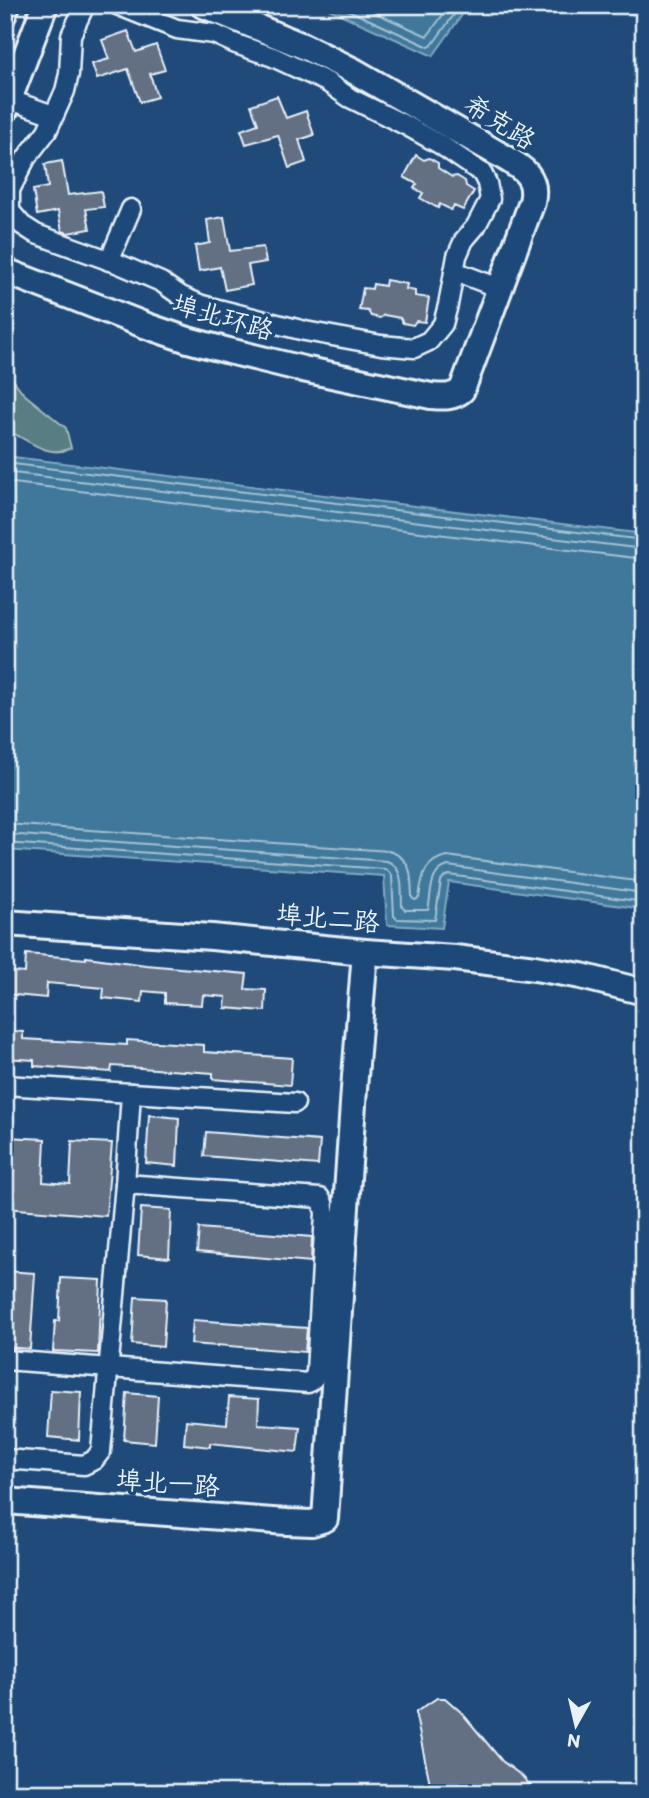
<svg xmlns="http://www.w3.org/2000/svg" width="649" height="1798" font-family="Itim,'LXGW WenKai TC',sans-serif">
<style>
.park{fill:#587d82;stroke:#a0b7bd;stroke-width:2}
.water{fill:#40789b;stroke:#83a8c0;stroke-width:2}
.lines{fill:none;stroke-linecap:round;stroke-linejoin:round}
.shore{stroke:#a5c1d3;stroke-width:2}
.building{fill:#646f84;stroke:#e8f1f8;stroke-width:2}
.street-casing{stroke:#e8f1f8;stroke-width:23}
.secondary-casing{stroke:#e8f1f8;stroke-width:30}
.street{stroke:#1f4a7a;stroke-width:18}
.secondary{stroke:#1f4a7a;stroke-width:24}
.labels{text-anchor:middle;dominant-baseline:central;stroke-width:7;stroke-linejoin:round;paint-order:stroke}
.street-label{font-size:26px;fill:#e8f1f8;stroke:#1f4a7a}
</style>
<rect width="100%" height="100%" fill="#1f4a7a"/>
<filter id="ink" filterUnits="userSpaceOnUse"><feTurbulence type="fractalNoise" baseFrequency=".0143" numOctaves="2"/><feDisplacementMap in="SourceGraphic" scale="14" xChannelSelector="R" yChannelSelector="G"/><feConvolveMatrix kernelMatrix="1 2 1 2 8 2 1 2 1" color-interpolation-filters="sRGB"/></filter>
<g filter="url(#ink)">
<path class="park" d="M5,369L24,394L66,428L71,448C46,460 27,437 5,430Z"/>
<g class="water">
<polygon points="320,5 469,5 433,56"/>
<polygon points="618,5 644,5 644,22"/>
<polygon points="5,456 644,534 644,909 449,882 442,928 387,925 384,876 5,850"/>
</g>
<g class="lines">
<g class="shore">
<polyline points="337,5 429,47 432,45 461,5"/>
<polyline points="358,5 427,36 429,34 450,5"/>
<polyline points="5,463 644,540"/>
<polyline points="5,472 644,549"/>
<polyline points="5,482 644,559"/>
<path d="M5,824L389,851C413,859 411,876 412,898L415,900L419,898C422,877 423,861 447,856L644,882"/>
<path d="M5,834L387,861C405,868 401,890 402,907L405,910H428C432,894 428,872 448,866L644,893"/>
<polyline points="5,843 385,869 389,872 392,876 394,916 397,919 435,920 441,881 444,877 449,875 644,902"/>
</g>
</g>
<g class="building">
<polygon points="128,31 136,52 156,45 165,70 150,74 157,97 140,102 128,69 97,79 92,64 109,59 102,40"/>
<polygon points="277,96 286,118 306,111 314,135 299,140 306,162 289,168 278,135 246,144 241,130 258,124 251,105"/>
<polygon points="416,155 424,160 429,158 438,163 438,168 452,177 457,176 465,181 466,186 474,191 463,210 454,206 451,210 440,204 438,208 420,198 423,193 414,188 417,184 404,177"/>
<polygon points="62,161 68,195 101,191 104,207 86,209 90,229 68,233 62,231 58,211 37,215 33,190 48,187 45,164"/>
<polygon points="224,217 230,251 263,247 266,262 248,265 252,285 225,290 220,267 199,271 195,246 210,243 207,220"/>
<polygon points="386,280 407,284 406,289 415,291 415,296 429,298 425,322 416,321 413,325 403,323 400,318 384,315 380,318 371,316 368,311 359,310 363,288 372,289 373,284 385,286"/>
<polygon points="26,954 86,959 86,957 146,965 247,974 245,989 266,990 265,1011 225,1008 226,997 203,995 202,1005 165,1003 165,993 143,991 142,1002 103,998 104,988 47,983 46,998 5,994 5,971 25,973"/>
<polygon points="5,1030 23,1032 23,1039 127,1045 127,1040 204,1045 204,1052 292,1058 290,1085 213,1079 213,1073 112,1066 111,1072 34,1066 34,1060 5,1058"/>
<polygon points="149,1115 179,1118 177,1166 146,1163"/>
<polygon points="206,1132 320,1141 318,1165 204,1156"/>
<polygon points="6,1137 45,1139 43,1182 70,1184 72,1141 112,1143 106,1216 5,1208"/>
<polygon points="141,1208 171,1210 169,1258 138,1255"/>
<polygon points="199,1228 312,1237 311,1262 197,1252"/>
<polygon points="5,1271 35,1273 30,1349 5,1347"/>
<polygon points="61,1278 101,1280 98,1353 53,1351 55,1321 59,1321"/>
<polygon points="135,1297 166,1299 163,1347 132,1344"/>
<polygon points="193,1320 307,1328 305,1352 217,1345 217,1346 191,1344"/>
<polygon points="51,1390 81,1392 79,1440 48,1437"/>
<polygon points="127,1393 158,1396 155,1443 124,1440"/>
<polygon points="229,1397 259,1399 258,1424 300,1427 297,1452 210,1443 210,1447 184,1444 186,1420 227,1424"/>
<polygon points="437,1698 445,1698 462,1713 502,1761 522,1776 537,1793 432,1793 416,1717 416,1712"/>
</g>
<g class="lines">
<defs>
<g id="street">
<polyline points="85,5 71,35 69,74 65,91 47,131 26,158 10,190 10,211 22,225 36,234 119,264 161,282 181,296 202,305 305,331 381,345 414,348 429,341 443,324 448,305 457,256 464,240 476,226 490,199 487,183 482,173 441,145 407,126 350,98 327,82 273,57 236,44 214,34 177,29 117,5"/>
<polyline points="5,19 11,5"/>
<polyline points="5,98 53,115"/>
<polyline points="109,261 131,209"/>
<polyline points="454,271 499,288"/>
<polyline points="5,1085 131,1093 125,1184 101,1451 94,1460 84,1465 5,1459"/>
<polyline points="131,1093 295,1103"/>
<polyline points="5,1360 308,1383 314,1378 316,1372 325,1213 323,1203 320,1198 125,1184"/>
</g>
<g id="secondary">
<polyline points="5,110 45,5"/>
<path d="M5,271L147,326L188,340L229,351L303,369L431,396C443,397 453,398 462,390L532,202C538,176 522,168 502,156L354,71L303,46L203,5"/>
<polyline points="5,923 212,937 365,952 455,958 535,968 581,976 644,992"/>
<polyline points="5,1501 287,1522 312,1523 325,1519 354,1089 365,952"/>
</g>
</defs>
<use href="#street" class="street-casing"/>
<use href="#secondary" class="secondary-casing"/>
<use href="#street" class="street"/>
<use href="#secondary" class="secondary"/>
</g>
</g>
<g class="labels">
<g class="street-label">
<text transform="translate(500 122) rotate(32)">希克路</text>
<text transform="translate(223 317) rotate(16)">埠北环路</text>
<text transform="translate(328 918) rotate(5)">埠北二路</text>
<text transform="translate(168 1483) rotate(4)">埠北一路</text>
</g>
</g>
<rect width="649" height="1798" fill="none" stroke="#1f4a7a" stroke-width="28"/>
<rect x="14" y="14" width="621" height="1770" fill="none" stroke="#e8f1f8" stroke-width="2.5" filter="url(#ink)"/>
<g transform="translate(576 1725) rotate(188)" stroke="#1f4a7a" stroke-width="5" paint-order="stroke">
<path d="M0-5L12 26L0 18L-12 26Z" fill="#e8f1f8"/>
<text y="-10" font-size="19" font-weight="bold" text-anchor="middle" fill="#e8f1f8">N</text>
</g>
</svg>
